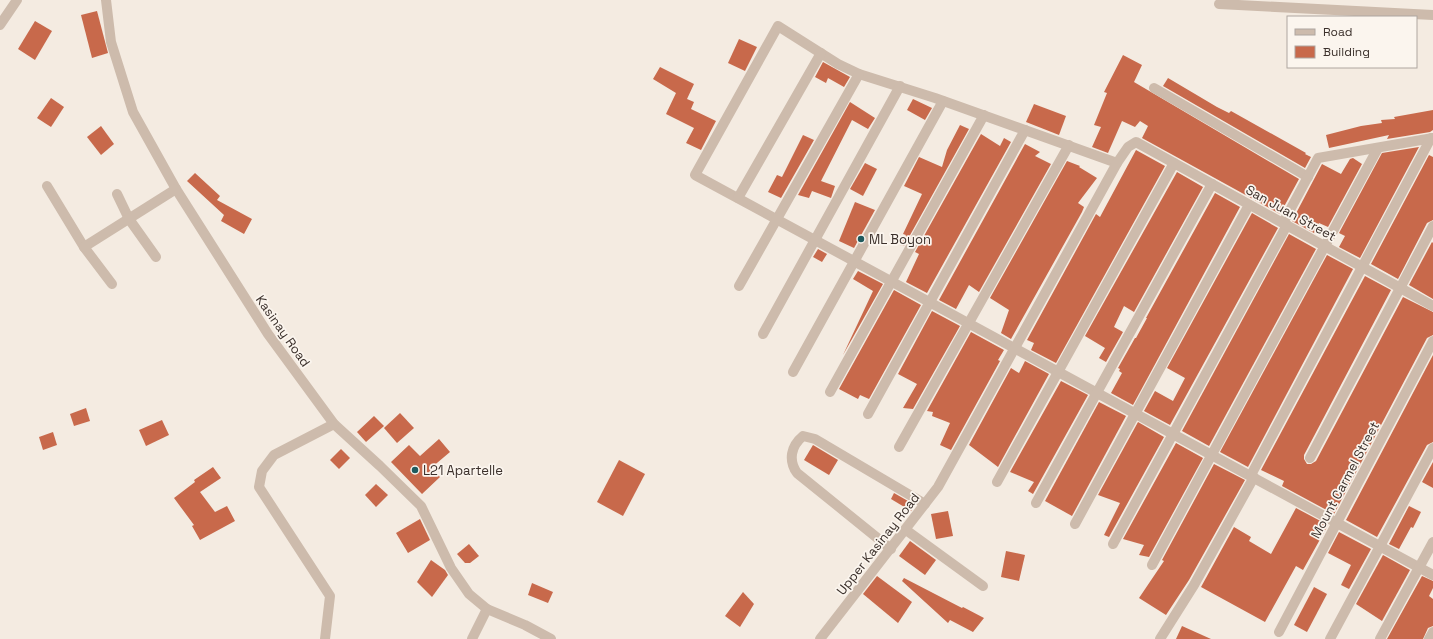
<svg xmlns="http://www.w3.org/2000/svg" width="1433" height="639" font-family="'Space Grotesk',sans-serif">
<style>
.building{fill:#c8694b}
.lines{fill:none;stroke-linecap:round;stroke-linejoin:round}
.minor{stroke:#cdbbac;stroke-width:10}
.poi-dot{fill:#1f5a5e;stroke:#fbf5ee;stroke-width:1.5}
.labels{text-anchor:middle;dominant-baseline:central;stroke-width:3.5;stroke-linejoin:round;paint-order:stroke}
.street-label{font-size:13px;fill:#3b302b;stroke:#fbf5ee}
.poi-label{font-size:13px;fill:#3b302b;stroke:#fbf5ee;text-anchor:start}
</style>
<rect width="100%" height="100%" fill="#f4ebe1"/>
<g class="building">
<polygon points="97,11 108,53 92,58 81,15"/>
<polygon points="35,21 52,31 35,60 18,49"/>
<polygon points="739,39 757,47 745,71 728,63"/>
<polygon points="1123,55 1142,65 1134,82 1299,179 1280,214 1142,138 1148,126 1140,121 1135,127 1122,121 1108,153 1092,147 1101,127 1094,125 1107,93 1104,92"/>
<polygon points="823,62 850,77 844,87 828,78 826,83 815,77"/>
<polygon points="660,67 694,84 687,99 694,102 691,109 716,121 701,150 686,143 694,128 666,114 676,93 653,79"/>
<polygon points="1168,78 1217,107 1229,113 1231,111 1306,153 1305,154 1311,157 1305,168 1163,86"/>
<polygon points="51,98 64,107 51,127 37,118"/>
<polygon points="913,99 932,108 925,120 907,110"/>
<polygon points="850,102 875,118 868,129 852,120 821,181 835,186 831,198 812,191 809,198 798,195"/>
<polygon points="1034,104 1066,116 1059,135 1026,122"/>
<polygon points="1433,110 1433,130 1430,132 1387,139 1389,135 1329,148 1326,135 1361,126 1382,123 1381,120 1395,119 1394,117"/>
<polygon points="960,125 969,129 904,246 900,245 906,235 903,234 922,194 904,186 919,157 942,167 947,150"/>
<polygon points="101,126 114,144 101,155 87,137"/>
<polygon points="981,134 1000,146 1004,138 1011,142 927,293 906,282 919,254 915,252"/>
<polygon points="803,135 814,140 781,198 768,192 777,175 782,177"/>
<polygon points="1025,144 1040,152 1035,156 1051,164 979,292 969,285 956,309 939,300"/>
<polygon points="1419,147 1360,258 1339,247 1345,236 1339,233 1382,153"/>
<polygon points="1136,150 1165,166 1056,363 1031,350 1034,343 1027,340 1096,214 1100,217"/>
<polygon points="1429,155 1433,157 1433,220 1427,223 1398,279 1371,264"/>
<polygon points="1353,158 1362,164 1328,227 1319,223 1314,233 1292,221 1322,164 1341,174 1350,159"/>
<polygon points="1067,161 1080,166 1079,167 1097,178 1078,203 1084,207 1082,212 1011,339 1001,333 1009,310 990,298"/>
<polygon points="865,163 877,169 863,196 850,189"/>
<polygon points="1177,172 1203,187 1134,312 1124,306 1114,327 1123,332 1106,362 1099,358 1105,348 1085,336"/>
<polygon points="195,173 220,196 217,200 252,219 244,234 221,221 224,215 187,181"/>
<polygon points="1215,193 1240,207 1133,405 1111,393 1122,373 1119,371 1120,369 1118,368 1135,338 1136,338 1147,318 1146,318"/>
<polygon points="855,202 875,210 854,248 839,241"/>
<polygon points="1252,213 1278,228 1170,425 1144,411 1155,391 1173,401 1185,378 1167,368"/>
<polygon points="1289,234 1316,249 1209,446 1182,431"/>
<polygon points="1432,242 1433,243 1433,299 1409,285"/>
<polygon points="818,249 827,254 822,262 813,257"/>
<polygon points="1327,255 1353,269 1248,467 1220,452"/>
<polygon points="858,271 883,284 843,355 873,291 853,279"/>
<polygon points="1365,276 1391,290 1304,455 1304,459 1307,464 1311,464 1316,461 1403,297 1433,312 1433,335 1427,338 1334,514 1282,486 1284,481 1261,470"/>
<polygon points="894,290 921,305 869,399 860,395 858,399 839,389"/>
<polygon points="932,311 960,326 913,409 903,408 917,384 898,374"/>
<polygon points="971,332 1004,350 998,360 1000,361 951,450 940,445 950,423 932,416 933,412 927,411"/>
<polygon points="1433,355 1433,442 1427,445 1377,537 1346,520"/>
<polygon points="1025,361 1049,374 998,467 969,445 1011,368 1019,373"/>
<polygon points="1061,381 1088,395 1033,494 1028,491 1034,482 1010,472"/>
<polygon points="1099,402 1126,416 1072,516 1045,501"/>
<polygon points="86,408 90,421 74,426 70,414"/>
<polygon points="400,413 414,428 397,443 384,428"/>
<polygon points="374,416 384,426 366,442 357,432"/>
<polygon points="162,420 169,435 146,446 139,430"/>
<polygon points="1138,422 1164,437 1109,537 1104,535 1120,503 1098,495"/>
<polygon points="53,432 57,445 43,450 39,437"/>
<polygon points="439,439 450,452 431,468 440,477 422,494 391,462 409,445 420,456"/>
<polygon points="1176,443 1203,458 1149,557 1139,555 1144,545 1123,539"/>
<polygon points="813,445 838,460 829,475 804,460"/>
<polygon points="341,449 350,458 339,469 330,460"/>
<polygon points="619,460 645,474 623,516 597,502"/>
<polygon points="1433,462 1433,488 1422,482"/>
<polygon points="1214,464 1245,480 1189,580 1166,615 1139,598 1164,561 1162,560"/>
<polygon points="213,467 221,478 200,492 215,512 227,506 235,521 200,540 192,526 194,525 174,498 195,482 194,480"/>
<polygon points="376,484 388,495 376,507 365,495"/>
<polygon points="894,493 915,505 911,511 891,499"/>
<polygon points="1409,506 1421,512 1413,528 1411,527 1399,549 1389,544"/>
<polygon points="1296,508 1328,525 1303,570 1296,566 1265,622 1201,587 1234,527 1251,537 1249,541 1271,554"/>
<polygon points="948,511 953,536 936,539 931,514"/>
<polygon points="420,519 430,540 408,553 396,533"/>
<polygon points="1339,532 1371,549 1349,589 1341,585 1351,565 1328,553"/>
<polygon points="910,541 936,560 925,575 899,556"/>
<polygon points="469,544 479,556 470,563 465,563 457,554"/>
<polygon points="1006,551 1025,555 1019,581 1001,577"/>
<polygon points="1383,555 1410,570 1382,621 1356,604"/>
<polygon points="431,560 445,570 448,575 432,597 417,582"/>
<polygon points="877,576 912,602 898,623 863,594"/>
<polygon points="1422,576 1433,581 1433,588 1429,596 1433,599 1433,626 1428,628 1423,639 1387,639"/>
<polygon points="904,578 962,608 963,607 984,618 973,632 950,620 948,623 902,581"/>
<polygon points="532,583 553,592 548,603 528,595"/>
<polygon points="1314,587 1327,594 1307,632 1294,625"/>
<polygon points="743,592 754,604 740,627 725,616"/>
<polygon points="1182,626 1211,639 1176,639"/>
</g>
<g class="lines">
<g class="minor">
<polyline points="106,0 111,42 133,112 176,189 268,334 334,424 380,466 421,506 451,568 469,594 487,609 525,625 551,639"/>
<polyline points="1219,4 1433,15"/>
<polyline points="0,25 17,0"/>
<polyline points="1154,88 1308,177"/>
<polyline points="1117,163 935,98 859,74 838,64 778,26 695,175 1433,575"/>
<polyline points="47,186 84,247 112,284"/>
<polyline points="117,194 129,219 156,257"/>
<polyline points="738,198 821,53"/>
<polyline points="1283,223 1318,158 1433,138"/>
<polyline points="84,247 176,189"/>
<polyline points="739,286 859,74"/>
<polyline points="763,334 900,86"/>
<polyline points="793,372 943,101"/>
<polyline points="830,392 984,115"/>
<polyline points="868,414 1025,130"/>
<polyline points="899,447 1069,145"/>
<polyline points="1310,458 1433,226"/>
<polyline points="1251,475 1431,138"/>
<polyline points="997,482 1174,163"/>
<polyline points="1036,503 1212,184"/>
<polyline points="1075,524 1249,205"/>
<polyline points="906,530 983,586"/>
<polyline points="1113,544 1287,225"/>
<path d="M891,549L797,473C788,460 791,446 803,436L815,439L925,504"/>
<polyline points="1152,565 1378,148"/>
<polyline points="1279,632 1433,341"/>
<polyline points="325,639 330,596 259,487 262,471 274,455 334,424"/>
<polyline points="472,639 487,609"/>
<polyline points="820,639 938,487 1117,163 1128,147 1136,142 1433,306"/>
<polyline points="1160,639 1194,585 1254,477"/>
<polyline points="1330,639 1433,448"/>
<polyline points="1380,639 1433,542"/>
<polyline points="1429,639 1433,632"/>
</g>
</g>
<g class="poi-dot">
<circle cx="861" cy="239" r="4"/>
<circle cx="415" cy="470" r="4"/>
</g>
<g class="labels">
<g class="street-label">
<text transform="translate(1291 213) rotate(29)">San Juan Street</text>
<text transform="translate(283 331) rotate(55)">Kasinay Road</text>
<text transform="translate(1345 480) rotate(-62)">Mount Carmel Street</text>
<text transform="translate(878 544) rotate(-52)">Upper Kasinay Road</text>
</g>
<g class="poi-label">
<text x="869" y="239">ML Boyon</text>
<text x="423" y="470">L21 Apartelle</text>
</g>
</g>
<rect x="1287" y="16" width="130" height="52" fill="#fbf5ee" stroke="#aea6a0"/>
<rect x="1295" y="29" width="20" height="6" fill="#cdbbac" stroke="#aea6a0"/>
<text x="1323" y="36" font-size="12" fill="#3b302b">Road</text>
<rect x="1295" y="46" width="20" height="12" fill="#c8694b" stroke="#aea6a0"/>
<text x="1323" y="56" font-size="12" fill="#3b302b">Building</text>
</svg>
